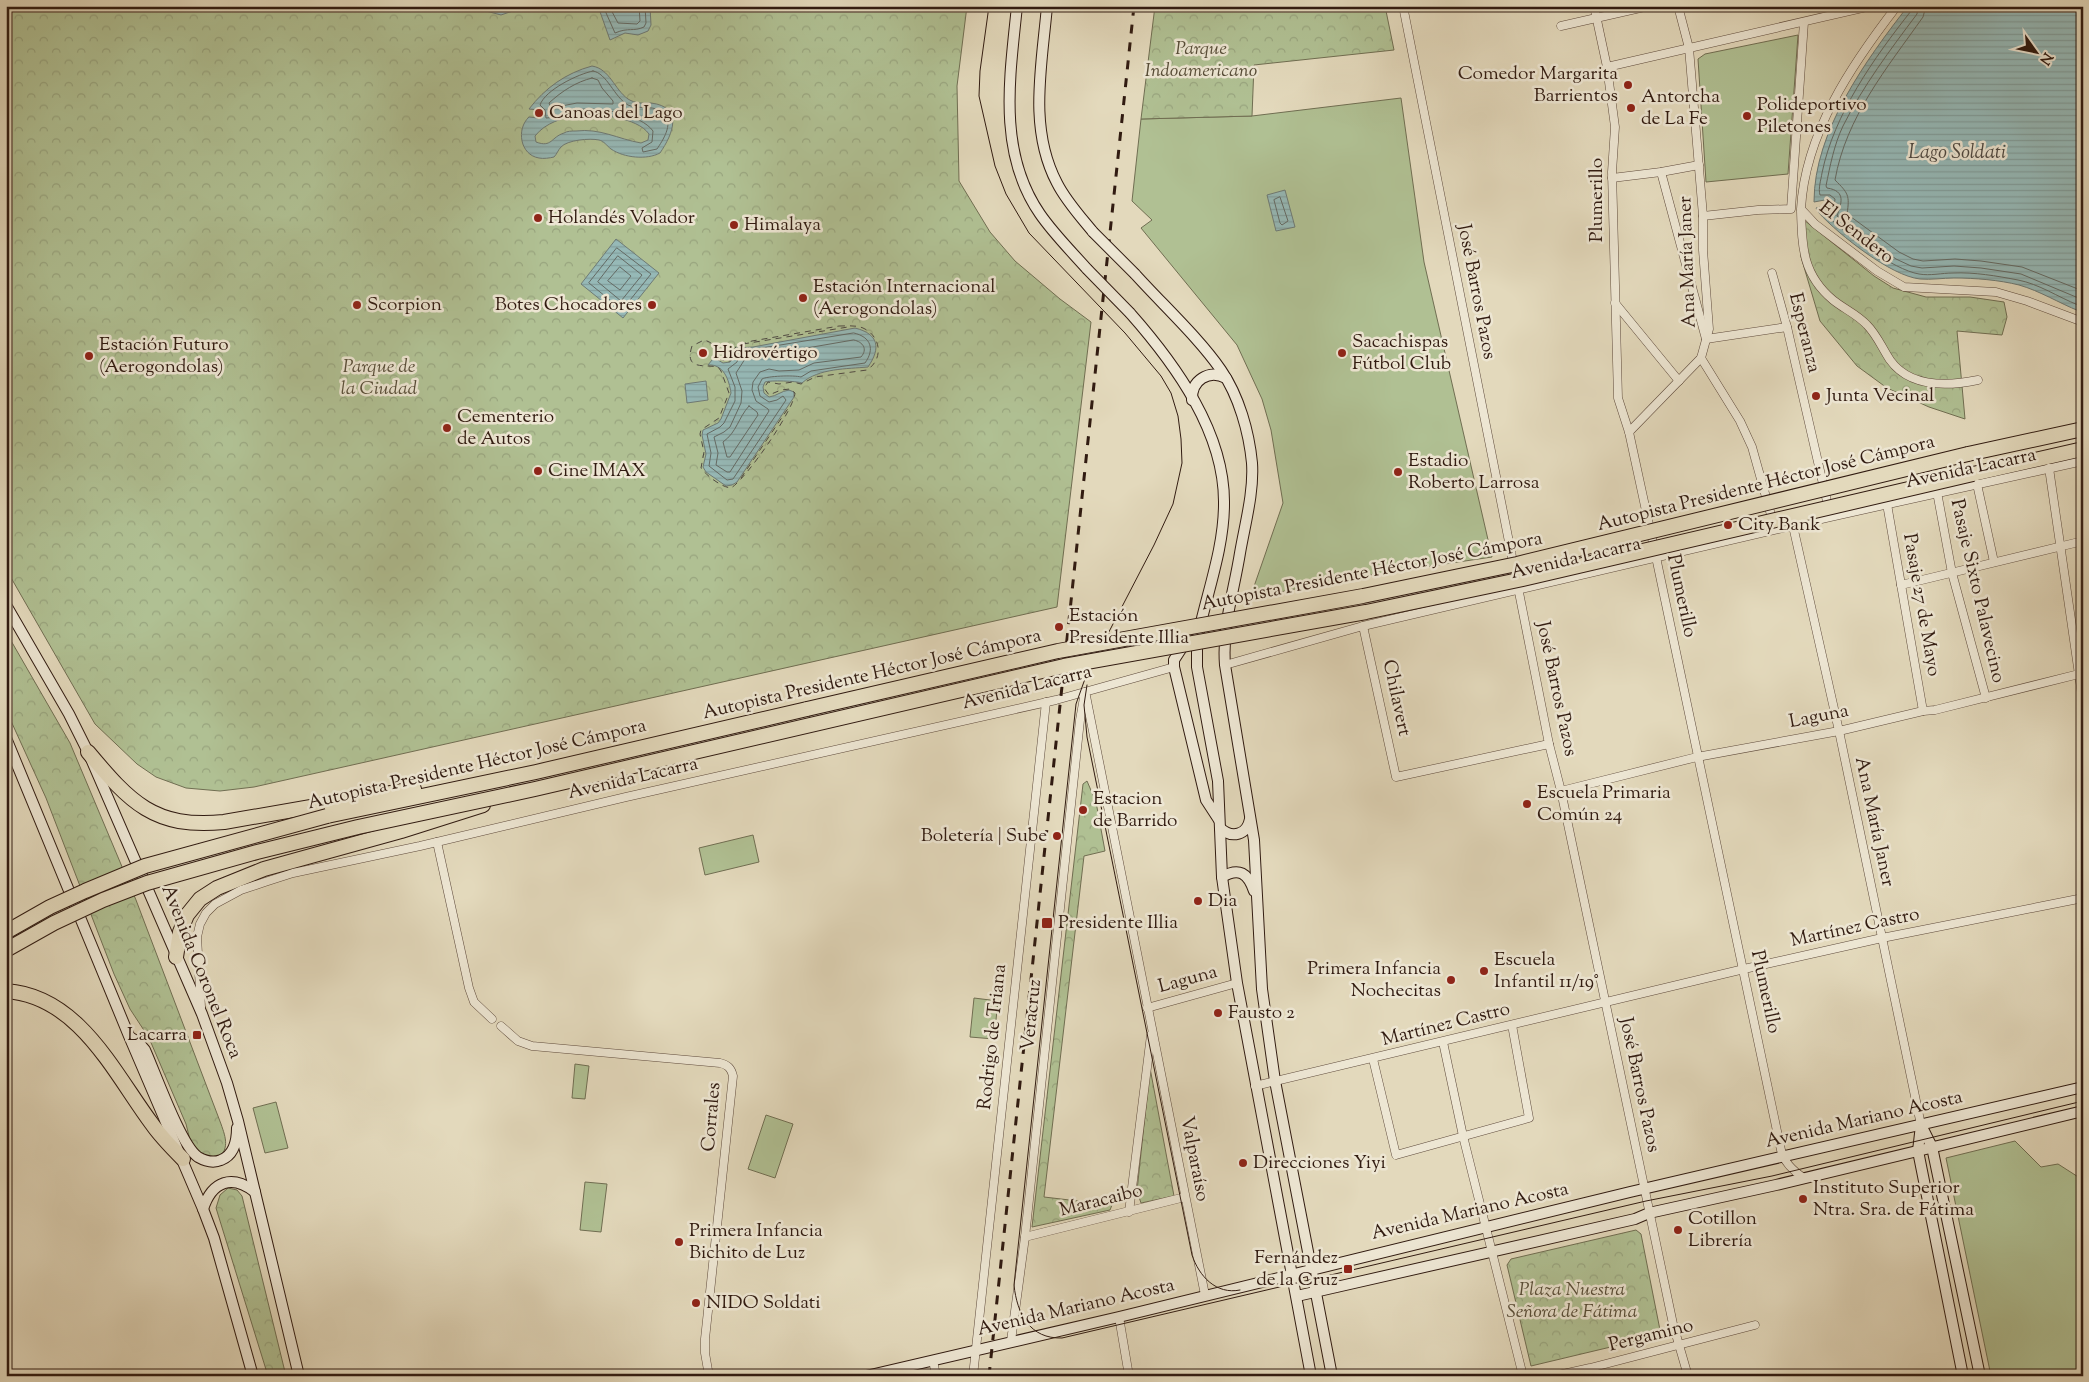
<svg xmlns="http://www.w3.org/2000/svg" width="2089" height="1382" font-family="'Sorts Mill Goudy',serif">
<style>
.green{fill:#b0c093;stroke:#706e52}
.park{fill:url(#park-crowns);stroke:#706e52}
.water{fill:url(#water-rules);stroke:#6e7a75;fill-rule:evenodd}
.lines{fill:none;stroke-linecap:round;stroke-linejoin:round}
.shore{stroke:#646a64;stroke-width:1}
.ferry{stroke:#4f4a43;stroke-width:1;stroke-dasharray:6 5;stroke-linecap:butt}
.street-casing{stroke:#5e4a3c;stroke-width:9}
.secondary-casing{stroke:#311b11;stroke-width:12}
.highway-casing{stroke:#311b11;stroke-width:16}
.street{stroke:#ede6d3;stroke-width:8}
.secondary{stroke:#ede6d3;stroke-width:10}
.highway{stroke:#e3d9bc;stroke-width:14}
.tram{stroke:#311b11;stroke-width:1}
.rail{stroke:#311b11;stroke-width:3;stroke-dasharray:9 9;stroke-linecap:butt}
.secondary-bridge-casing{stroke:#311b11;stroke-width:12;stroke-linecap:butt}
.highway-bridge-casing{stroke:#311b11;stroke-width:16;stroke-linecap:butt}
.secondary-bridge{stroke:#ede6d3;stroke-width:10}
.highway-bridge{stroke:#e3d9bc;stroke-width:14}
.poi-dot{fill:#8f2418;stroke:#ede6d3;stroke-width:2}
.labels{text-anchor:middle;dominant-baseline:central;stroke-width:5;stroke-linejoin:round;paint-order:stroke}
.park-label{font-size:19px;font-style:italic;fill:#574d38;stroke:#ede6d3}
.poi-label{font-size:19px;fill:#311b11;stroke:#ede6d3;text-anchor:start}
.street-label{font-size:19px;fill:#311b11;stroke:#ede6d3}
.water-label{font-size:20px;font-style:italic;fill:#4f4a43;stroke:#ede6d3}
</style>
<defs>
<pattern id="park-crowns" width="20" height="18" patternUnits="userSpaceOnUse" patternTransform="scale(1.25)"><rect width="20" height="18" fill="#b0c093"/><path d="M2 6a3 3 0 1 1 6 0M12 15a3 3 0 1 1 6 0" fill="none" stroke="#98a47e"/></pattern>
<pattern id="water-rules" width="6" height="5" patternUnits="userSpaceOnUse" patternTransform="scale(1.25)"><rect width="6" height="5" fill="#96b9b7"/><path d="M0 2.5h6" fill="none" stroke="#829e9c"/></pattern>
</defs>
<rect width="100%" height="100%" fill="#e3d9bc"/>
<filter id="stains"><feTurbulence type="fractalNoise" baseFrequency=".004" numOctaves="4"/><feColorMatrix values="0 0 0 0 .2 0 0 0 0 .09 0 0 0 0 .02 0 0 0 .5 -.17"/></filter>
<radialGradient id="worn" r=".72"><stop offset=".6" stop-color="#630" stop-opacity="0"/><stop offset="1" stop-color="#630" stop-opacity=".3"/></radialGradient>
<g class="green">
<polygon points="1798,35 1788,174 1706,182 1698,59 1705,54"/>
<polygon points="1401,98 1424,262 1492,557 1350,578 1250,598 1283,503 1271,430 1262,399 1237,345 1141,228 1152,220 1132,201 1141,119 1252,116"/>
<polygon points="753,835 759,862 705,875 699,848"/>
<polygon points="974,998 998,1001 994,1039 970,1037"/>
<polygon points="575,1064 589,1066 585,1099 572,1098"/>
<polygon points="276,1102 288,1148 265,1153 253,1108"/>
<polygon points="766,1115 793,1124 775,1178 748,1169"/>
<polygon points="2015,1141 2041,1167 2058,1164 2083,1180 2083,1376 1991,1376 1946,1158"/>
<polygon points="585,1182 607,1184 601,1232 580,1230"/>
</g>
<g class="park">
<polygon points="6,6 967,6 957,86 959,181 990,232 1015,261 1060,299 1091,322 1057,607 254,787 220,791 186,788 156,777 137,764 95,724 6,569"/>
<polygon points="1155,6 1385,6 1394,50 1254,65 1252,116 1141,119"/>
<polygon points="1804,220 1874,276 1893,288 1926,297 1970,297 2004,302 2007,317 2002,335 1957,331 1965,419 1929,407 1887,388 1857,366 1820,321 1801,257 1800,222"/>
<path d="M6,632L70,743L136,900L221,1124C226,1138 230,1150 216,1160L193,1152L186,1124L149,1038L130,1009L114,974L46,798L6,710Z"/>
<polygon points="1087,781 1096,802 1105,851 1084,856 1044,1197 1112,1205 1110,1210 1032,1227 1083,784"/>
<polygon points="1150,1068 1174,1196 1141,1203 1137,1191"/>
<polygon points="228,1188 237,1190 242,1196 286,1376 268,1376 216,1208 220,1195"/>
<polygon points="1636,1230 1641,1234 1661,1335 1531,1366 1507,1265 1511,1259"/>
</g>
<g class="water">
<polygon points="486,6 527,6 501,15 486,11"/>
<polygon points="598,6 650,6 651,25 648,31 638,35 625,33 610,40"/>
<path d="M1908,6H2083V309L2079,311C2059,303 2040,291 2019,285C1999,280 1975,278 1954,278C1943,278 1931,280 1920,279C1891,276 1839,235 1819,213L1816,208L1830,205V199L1814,202C1814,131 1866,60 1908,6Z"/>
<path d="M592,66C610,69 614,89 628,99C636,104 642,103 651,103C684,107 673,134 660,153C647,160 624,158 611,149C607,146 604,141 599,140C590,138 567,140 561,147C558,150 557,154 554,157C550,158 543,159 539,158C520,155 516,129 529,117L538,118L541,115L538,110L529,109C545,88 566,73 592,66ZM578,114C598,114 637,117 649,134L648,140L641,143C618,139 600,128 576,131C572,131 567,131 564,133C551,137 552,148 536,142L535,136C546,122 562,119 578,114Z"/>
<polygon points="1285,190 1295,227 1276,231 1267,195"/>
<polygon points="616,239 659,273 623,318 581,284"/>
<path d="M855,328C879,334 881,348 868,367C847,369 819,368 802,383C797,381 770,380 765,382L763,387L764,393L769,397C777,396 781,391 789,390L794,392V397L737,482L732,485L726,486L706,472L703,467L706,454L702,435L703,430L718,423L721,419L731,393C729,380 724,364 708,365L716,355L718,360L723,363L730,362L733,359L736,348L753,347Z"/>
<polygon points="706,381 708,400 687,403 685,384"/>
</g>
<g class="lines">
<g class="shore">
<path d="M603,6L615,33C629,27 633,32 644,27L646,23L645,6"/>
<polyline points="609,6 618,23 637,24 640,21 639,6"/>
<path d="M1912,6L1911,11C1874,58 1834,114 1822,173C1821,180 1818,188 1820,195H1830L1835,199L1834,207L1827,211L1826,214C1843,233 1894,270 1919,274C1930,276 1942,273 1953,273C1974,272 1997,276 2018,280C2039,284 2058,297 2078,305H2083"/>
<path d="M1918,6L1917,14C1890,50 1863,86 1843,126C1834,145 1830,166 1826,186L1827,188C1847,191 1841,204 1837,216L1896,259L1911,266L1922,268L1954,266L1981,268L2021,274L2076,297L2083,299"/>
<path d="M1926,6L1923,17C1887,68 1846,117 1835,180C1848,193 1850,195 1847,214L1899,252L1913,259L1923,261L1955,259L1981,261L2022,267L2083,291"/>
<path d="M593,71C607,73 614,97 628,105C638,110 657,104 665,114C673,125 663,140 657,149L643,152L642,148L652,142L653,131C641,114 597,106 576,110C567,112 555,118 546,118L545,110L540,105C545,90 578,74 593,71Z"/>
<path d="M592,78L598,80L602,88L613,101V104L577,103L551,108L549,103C562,91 576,82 592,78Z"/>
<polygon points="1280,197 1288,221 1282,225 1280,223 1274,200"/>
<polygon points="617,248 651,274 622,310 589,283"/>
<polygon points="618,256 642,275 621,301 598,282"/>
<polygon points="620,267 631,276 620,290 608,281"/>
<path d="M854,333C871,337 875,349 865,363L811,371L801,377C794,375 767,376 762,379L758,387L760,396L769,402L777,400L783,396L786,400L733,479L727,480L709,466L711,453L707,434L720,427L724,423L735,401V387L728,369L737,362L740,352Z"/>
<path d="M854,340C863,342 868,349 861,357L814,363L799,370L779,371L769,369L760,372L753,382L752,390L756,401L768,409L769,411L730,472H727L716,465L718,453L714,437L724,432L730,427L741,403L742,391L736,373L745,359Z"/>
<path d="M749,406L757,412L758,415L730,457H727L723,442C737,432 738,418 749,406Z"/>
</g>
<g class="ferry">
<path d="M839,326C847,326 856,325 863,328C881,336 884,359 867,370L815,377L801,384L793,382L779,384L768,382L764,388L769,395L781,390L790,389L795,393C794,410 746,479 731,488C721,487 707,476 701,468L704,452L700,434L701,430L719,418L729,393L721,371L718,367C704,364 684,371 692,346L704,340C715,343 716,349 720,359L728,362L731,360L736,346L752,341Z"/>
<polyline points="743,344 848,327"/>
<polyline points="741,478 789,407"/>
</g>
<defs>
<g id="street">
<polyline points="1403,6 1549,744 1561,791 1673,1324 1688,1376"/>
<path d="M1594,6L1607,67L1615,127L1612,172L1618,398L1629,432L1656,557L1781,1150C1784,1163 1793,1171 1804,1178"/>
<polyline points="1678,6 1689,48 1703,216 1703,250 1709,329 1701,358 1740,421 1752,447 1773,522"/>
<path d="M1897,6C1852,64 1805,133 1801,209L1815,224L1877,271L1904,287L1996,292L2027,301L2083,322"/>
<polyline points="1561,26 1649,6"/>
<polyline points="1607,67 1871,6"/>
<polyline points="1661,172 1706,339 1787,327"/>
<polyline points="1612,178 1661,172 1699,165"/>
<path d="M1801,211C1802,248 1803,275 1833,300C1844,309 1857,314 1867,325C1877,335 1882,348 1890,360C1910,388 1949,386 1978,380"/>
<polyline points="1703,216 1758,210 1791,209 1804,22"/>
<polyline points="1772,273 1787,327 1829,510"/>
<polyline points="1615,303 1679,381"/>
<polyline points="1629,432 1701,358"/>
<polyline points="2049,468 2083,702"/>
<polyline points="1977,484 1994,562"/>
<polyline points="1937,492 1952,573 1986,698"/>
<polyline points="1887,504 1923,711"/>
<polyline points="1793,526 1839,731 1921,1125"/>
<polyline points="1901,585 2083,541"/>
<polyline points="1363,626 1396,777 1549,744"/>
<polyline points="1225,665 1363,626 1830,517 2083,461"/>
<polyline points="1086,696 1205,1295"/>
<polyline points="1561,791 1697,757 1839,731 1923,711 1935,710 2083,673"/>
<polyline points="437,842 469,988 474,1002 492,1019"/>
<polyline points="201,1007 197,937 200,924 206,913 215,904 241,890 265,882 293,873 420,846 626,797 1056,700 1174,667"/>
<polyline points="1147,1008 1237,983"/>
<path d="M501,1026L518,1041L532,1046L720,1063C728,1065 731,1068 733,1076L705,1339V1353L709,1376"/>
<polyline points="1443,1042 1463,1136 1523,1376"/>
<polyline points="1373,1059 1396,1155 1529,1118 1512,1025"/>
<polyline points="1255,1086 1744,969 1882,938 2083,898"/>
<polyline points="1129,1212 1151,1035"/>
<polyline points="1025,1237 1185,1197"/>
<polyline points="1119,1317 1129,1376"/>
<polyline points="1011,1341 1025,1237 1080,720 1085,692"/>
<polyline points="933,1360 936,1376"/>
<polyline points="973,1376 1046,702"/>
<polyline points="1554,1376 1590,1368 1755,1325"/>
</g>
<g id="secondary">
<path d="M1017,6C1010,76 997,152 1040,214C1053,233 1071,251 1087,269"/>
<path d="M1047,6C1042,65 1028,128 1057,183C1066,201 1080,216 1093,232"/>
<path d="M1135,274C1162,304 1199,338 1221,370C1239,396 1249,432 1252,463C1254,492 1245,524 1240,553C1234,591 1222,626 1225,665L1254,840L1262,989L1275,1081L1332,1376"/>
<path d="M1130,313C1176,365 1225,433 1224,504C1224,547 1208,590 1199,631L1197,644V667L1218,781L1222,877L1237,983L1311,1376"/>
<path d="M1192,400C1191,380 1209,369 1226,378"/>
<polyline points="6,605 69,714 88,752 202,1014 227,1083 238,1121 299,1376"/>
<polyline points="1185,643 1174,660 1174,667 1206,800 1219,820"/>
<polyline points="6,738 129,1036 203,1209 214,1238 253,1376"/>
<path d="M1220,828C1232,839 1247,835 1250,819"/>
<path d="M1222,877C1239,867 1248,873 1254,891"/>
<path d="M130,1037L139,1043L145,1050C155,1072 181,1146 198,1157C205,1161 214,1163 221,1160C234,1155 237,1140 237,1128"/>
<polyline points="1921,1125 1932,1147 1980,1376"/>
<polyline points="1921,1125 1918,1151 1963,1376"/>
<path d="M203,1209C212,1181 232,1174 255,1192"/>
<polyline points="1297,1296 1635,1219 1649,1213 1776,1185 2083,1111"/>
<polyline points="866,1376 1119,1317 1630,1192 2083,1087"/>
</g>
<g id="highway">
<polyline points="1968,454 2083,429"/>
<polyline points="1973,474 2083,449"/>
<path d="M88,752C130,802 154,829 224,822L414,789"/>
<polyline points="327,816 536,772 807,709"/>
<polyline points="176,957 180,932 187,915 200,899 217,888 264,869 401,831 483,805"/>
<path d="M6,991C79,996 114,1073 152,1124C161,1137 172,1148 183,1159"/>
</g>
</defs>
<use href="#street" class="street-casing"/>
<use href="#secondary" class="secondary-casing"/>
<use href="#highway" class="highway-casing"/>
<use href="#street" class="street"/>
<use href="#secondary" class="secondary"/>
<use href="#highway" class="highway"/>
<g class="tram">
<path d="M989,6L980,71L979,96L995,166L1006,194L1029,233L1125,333L1161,376L1171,393L1178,416L1181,439L1182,463L1173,504L1154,545L1086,676L1076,704L1014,1285C1017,1314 1030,1339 1062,1338L1646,1201L1772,1176L2083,1101"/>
<path d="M1087,685L1084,705L1087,737L1192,1255C1199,1276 1216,1295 1240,1290"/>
</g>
<polyline class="rail" points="989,1376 1134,6"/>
<defs>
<g id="secondary-bridge">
<polyline points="1093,232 1135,274"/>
<polyline points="1087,269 1130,313"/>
</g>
<g id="highway-bridge">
<polyline points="807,709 1058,651 1363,596 1517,564 1968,454"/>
<polyline points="6,932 50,907 85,891 145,866 327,816"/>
<polyline points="6,950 54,923 103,900 147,883 257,852 358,827 535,789 1064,666 1366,612 1523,579 1973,474"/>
</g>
</defs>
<use href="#secondary-bridge" class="secondary-bridge-casing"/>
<use href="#highway-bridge" class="highway-bridge-casing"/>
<use href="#secondary-bridge" class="secondary-bridge"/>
<use href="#highway-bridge" class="highway-bridge"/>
</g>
<g class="poi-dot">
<circle cx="1628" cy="85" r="5"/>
<circle cx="1631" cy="108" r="5"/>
<circle cx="539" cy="113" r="5"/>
<circle cx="1747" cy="116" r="5"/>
<circle cx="538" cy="218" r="5"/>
<circle cx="734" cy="225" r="5"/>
<circle cx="803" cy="298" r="5"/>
<circle cx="357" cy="305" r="5"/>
<circle cx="652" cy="305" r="5"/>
<circle cx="703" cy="353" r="5"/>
<circle cx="1342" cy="353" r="5"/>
<circle cx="89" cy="356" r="5"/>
<circle cx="1816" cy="396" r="5"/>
<circle cx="447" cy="428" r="5"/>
<circle cx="538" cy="471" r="5"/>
<circle cx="1398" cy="472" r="5"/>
<circle cx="1728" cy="525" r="5"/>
<circle cx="1059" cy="627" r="5"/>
<circle cx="1527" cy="804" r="5"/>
<circle cx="1083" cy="810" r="5"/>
<circle cx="1057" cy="836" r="5"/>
<circle cx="1198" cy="901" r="5"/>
<rect x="1041" y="917" width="12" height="12" rx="2.5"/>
<circle cx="1484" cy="971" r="5"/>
<circle cx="1451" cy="980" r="5"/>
<circle cx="1218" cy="1013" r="5"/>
<rect x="192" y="1030" width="10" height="10" rx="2.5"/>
<circle cx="1243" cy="1163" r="5"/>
<circle cx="1803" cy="1199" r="5"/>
<circle cx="1678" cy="1230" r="5"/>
<circle cx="679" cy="1242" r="5"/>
<rect x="1343" y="1264" width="10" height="10" rx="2.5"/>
<circle cx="696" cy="1303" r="5"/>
</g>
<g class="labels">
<g class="park-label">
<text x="1201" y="49">Parque<tspan x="1201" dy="22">Indoamericano</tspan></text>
<text x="379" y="367">Parque de<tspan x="379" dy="22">la Ciudad</tspan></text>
<text x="1572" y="1290">Plaza Nuestra<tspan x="1572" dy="22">Señora de Fátima</tspan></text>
</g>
<g class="poi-label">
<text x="1618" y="74" text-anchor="end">Comedor Margarita<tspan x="1618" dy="22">Barrientos</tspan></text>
<text x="1641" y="97">Antorcha<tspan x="1641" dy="22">de La Fe</tspan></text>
<text x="1757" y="105">Polideportivo<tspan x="1757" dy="22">Piletones</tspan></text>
<text x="549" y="113">Canoas del Lago</text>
<text x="548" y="218">Holandés Volador</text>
<text x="744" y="225">Himalaya</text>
<text x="813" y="287">Estación Internacional<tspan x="813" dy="22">(Aerogondolas)</tspan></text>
<text x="367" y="305">Scorpion</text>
<text x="642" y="305" text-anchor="end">Botes Chocadores</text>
<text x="1352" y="342">Sacachispas<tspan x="1352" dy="22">Fútbol Club</tspan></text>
<text x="99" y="345">Estación Futuro<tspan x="99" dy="22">(Aerogondolas)</tspan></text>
<text x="713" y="353">Hidrovértigo</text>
<text x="1826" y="396">Junta Vecinal</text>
<text x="457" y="417">Cementerio<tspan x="457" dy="22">de Autos</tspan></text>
<text x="1408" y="461">Estadio<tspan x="1408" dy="22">Roberto Larrosa</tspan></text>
<text x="548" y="471">Cine IMAX</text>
<text x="1738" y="525">City Bank</text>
<text x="1069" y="616">Estación<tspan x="1069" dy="22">Presidente Illia</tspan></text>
<text x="1537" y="793">Escuela Primaria<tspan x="1537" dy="22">Común 24</tspan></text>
<text x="1093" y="799">Estacion<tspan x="1093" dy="22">de Barrido</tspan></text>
<text x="1047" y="836" text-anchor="end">Boletería | Sube</text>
<text x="1208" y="901">Dia</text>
<text x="1058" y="923">Presidente Illia</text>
<text x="1494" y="960">Escuela<tspan x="1494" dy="22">Infantil 11/19°</tspan></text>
<text x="1441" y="969" text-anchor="end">Primera Infancia<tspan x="1441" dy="22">Nochecitas</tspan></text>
<text x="1228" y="1013">Fausto 2</text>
<text x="187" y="1035" text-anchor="end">Lacarra</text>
<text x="1253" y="1163">Direcciones Yiyi</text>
<text x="1813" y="1188">Instituto Superior<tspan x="1813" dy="22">Ntra. Sra. de Fátima</tspan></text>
<text x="1688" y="1219">Cotillon<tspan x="1688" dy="22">Librería</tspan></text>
<text x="689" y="1231">Primera Infancia<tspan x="689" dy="22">Bichito de Luz</tspan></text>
<text x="1338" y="1258" text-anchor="end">Fernández<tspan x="1338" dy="22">de la Cruz</tspan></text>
<text x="706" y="1303">NIDO Soldati</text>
</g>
<g class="street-label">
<text transform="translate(1597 200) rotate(-90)">Plumerillo</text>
<text transform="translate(1856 233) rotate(38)">El Sendero</text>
<text transform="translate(1688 262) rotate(-92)">Ana María Janer</text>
<text transform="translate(1476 292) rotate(79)">José Barros Pazos</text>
<text transform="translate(1804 333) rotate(76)">Esperanza</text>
<text transform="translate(1971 469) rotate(-12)">Avenida Lacarra</text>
<text transform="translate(1766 484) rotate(-14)">Autopista Presidente Héctor José Cámpora</text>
<text transform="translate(1576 559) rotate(-13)">Avenida Lacarra</text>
<text transform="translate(1372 572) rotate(-11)">Autopista Presidente Héctor José Cámpora</text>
<text transform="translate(1977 591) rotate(77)">Pasaje Sixto Palavecino</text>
<text transform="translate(1681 596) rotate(78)">Plumerillo</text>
<text transform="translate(1921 605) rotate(80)">Pasaje 27 de Mayo</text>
<text transform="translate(872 675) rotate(-13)">Autopista Presidente Héctor José Cámpora</text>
<text transform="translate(1027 688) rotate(-14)">Avenida Lacarra</text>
<text transform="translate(1556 689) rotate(78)">José Barros Pazos</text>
<text transform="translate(1396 698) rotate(78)">Chilavert</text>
<text transform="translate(1819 717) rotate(-11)">Laguna</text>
<text transform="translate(477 765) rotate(-13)">Autopista Presidente Héctor José Cámpora</text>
<text transform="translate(633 779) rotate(-13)">Avenida Lacarra</text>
<text transform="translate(1874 822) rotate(78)">Ana María Janer</text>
<text transform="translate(1855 928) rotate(-12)">Martínez Castro</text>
<text transform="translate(201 972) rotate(68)">Avenida Coronel Roca</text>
<text transform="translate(1188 980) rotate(-15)">Laguna</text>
<text transform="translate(1765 992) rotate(78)">Plumerillo</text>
<text transform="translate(1032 1015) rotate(-84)">Veracruz</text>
<text transform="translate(1446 1025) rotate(-14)">Martínez Castro</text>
<text transform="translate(993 1037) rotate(-84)">Rodrigo de Triana</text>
<text transform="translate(1639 1085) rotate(78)">José Barros Pazos</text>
<text transform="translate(712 1117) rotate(-85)">Corrales</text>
<text transform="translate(1864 1120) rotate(-13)">Avenida Mariano Acosta</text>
<text transform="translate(1194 1159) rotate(79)">Valparaíso</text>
<text transform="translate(1101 1201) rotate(-14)">Maracaibo</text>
<text transform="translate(1470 1212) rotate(-13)">Avenida Mariano Acosta</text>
<text transform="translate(1076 1308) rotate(-13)">Avenida Mariano Acosta</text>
<text transform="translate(1651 1336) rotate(-14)">Pergamino</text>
</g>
<g class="water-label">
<text x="1957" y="153">Lago Soldati</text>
</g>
</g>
<rect width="2089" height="1382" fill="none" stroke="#e3d9bc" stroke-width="25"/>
<rect x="8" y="8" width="2074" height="1367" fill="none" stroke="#311b11" stroke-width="2.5"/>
<rect x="12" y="12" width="2064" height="1357" fill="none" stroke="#311b11"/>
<g transform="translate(2036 52) rotate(123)" stroke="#ede6d3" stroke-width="4" paint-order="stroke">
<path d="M0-4L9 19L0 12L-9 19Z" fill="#311b11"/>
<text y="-8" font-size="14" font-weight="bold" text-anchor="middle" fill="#311b11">N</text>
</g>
<rect width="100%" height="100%" filter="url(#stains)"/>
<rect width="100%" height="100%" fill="url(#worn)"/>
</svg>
